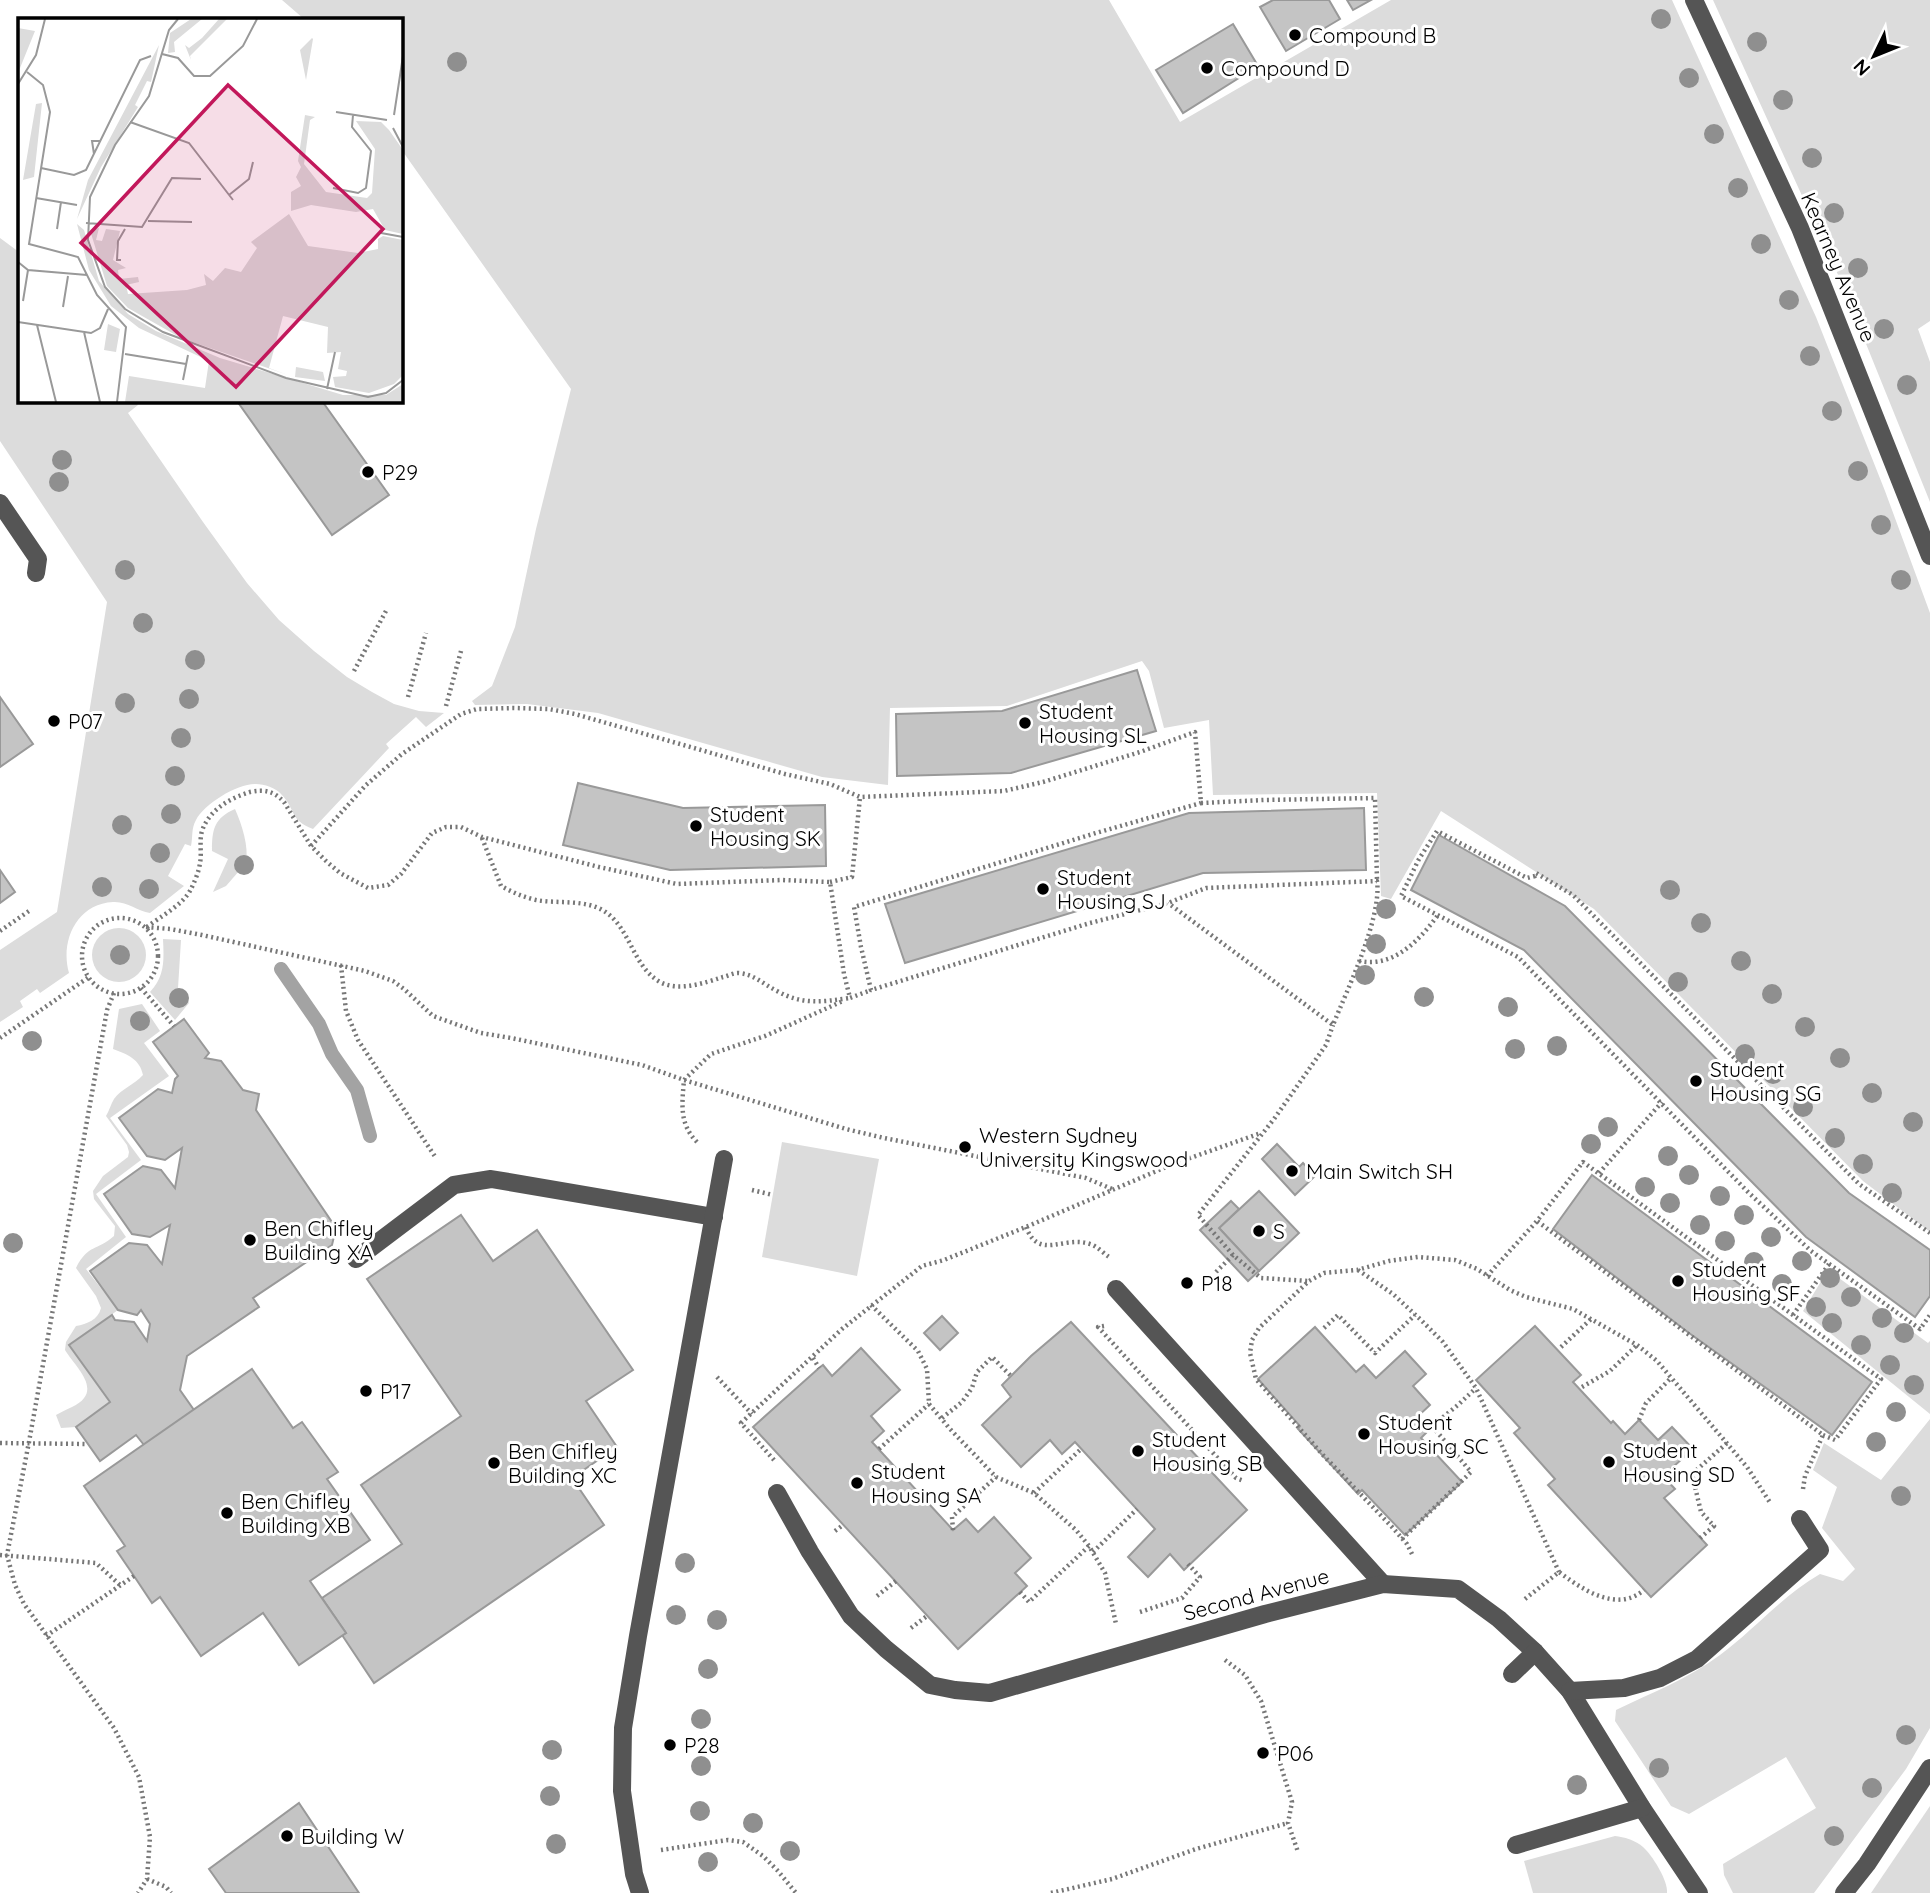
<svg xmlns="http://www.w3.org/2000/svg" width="1930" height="1893" font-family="Quicksand,sans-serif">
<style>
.green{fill:#dcdcdc}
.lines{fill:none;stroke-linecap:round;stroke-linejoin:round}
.stream{stroke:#a3a3a3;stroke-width:14}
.building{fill:#c4c4c4;stroke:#999;stroke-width:2}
.path{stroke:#777;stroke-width:4.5;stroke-dasharray:2 3.5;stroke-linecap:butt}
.minor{stroke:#555;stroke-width:18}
.tree{fill:#8f8f8f}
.poi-dot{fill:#000;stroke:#fff;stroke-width:2.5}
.labels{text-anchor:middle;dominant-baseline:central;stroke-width:6;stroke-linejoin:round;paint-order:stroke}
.poi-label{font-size:21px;fill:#000;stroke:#fff;text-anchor:start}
.street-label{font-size:21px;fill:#000;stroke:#fff}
.inset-road{fill:none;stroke:#999;stroke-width:2}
.view{fill:#c2185b;fill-opacity:0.15;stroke:#c2185b;stroke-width:3.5}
.inset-edge{fill:none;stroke:#000;stroke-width:3.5}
</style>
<rect width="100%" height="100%" fill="#fff"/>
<g class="green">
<polygon points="282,0 1109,0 1180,122 1391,0 1672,0 1816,317 1885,491 1930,613 1930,1232 1863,1181 1594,909 1441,811 1391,899 1381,896 1377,793 1213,795 1209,720 1164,728 1149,671 1142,661 1007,706 890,708 888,785 822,777 598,713 527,704 475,705 472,701 492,686 515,627 536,529 571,389 401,149 401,19 304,19"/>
<polygon points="1713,0 1930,0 1930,321 1918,329 1930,362 1930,502 1839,277"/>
<path d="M0,238L19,252V401H135L138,405L128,413L203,522L247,583L279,620L314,651L347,677L372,692L394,704L419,711L444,713L426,727L416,717L386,744L389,748L313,829C289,820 296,809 281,794C276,788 264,784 256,784C238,783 204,804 196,820C191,829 193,837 191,846L185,844L168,876L184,886L150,913C137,911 127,901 113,902C76,904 60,942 69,973L40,993L37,989L20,1001L23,1007L0,1022V950L57,912L107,602L0,441Z"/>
<path d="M235,809C242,825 249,846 246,863L226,886L213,892L228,859L212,851C212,830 214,818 235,809Z"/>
<circle cx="119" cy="955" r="27"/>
<path d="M163,939L181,940L178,988L189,1003L175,1020L150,992C165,976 164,960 163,939Z"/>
<path d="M142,1004L160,1031L144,1043L169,1076L110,1118L141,1160L96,1194L126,1237L86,1269L118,1310L69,1345L110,1402L76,1427L61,1428L56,1415C61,1412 66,1410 72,1407C105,1391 76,1368 65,1350L66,1342L76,1326C87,1324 98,1320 101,1308L96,1296L76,1268C88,1244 97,1251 114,1236L115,1226L94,1199L93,1191L103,1176L128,1157L129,1152L127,1145L106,1116C109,1111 111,1104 114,1099C121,1089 135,1084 143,1075C140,1059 127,1054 113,1049L119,1009Z"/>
<polygon points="782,1142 879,1159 857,1276 762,1257"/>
<polygon points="1828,1270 1928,1343 1930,1341 1930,1414 1803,1311"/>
<path d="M1930,1419V1728L1906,1769L1814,1893H1733L1724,1875L1723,1864L1816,1808L1786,1757L1689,1814L1671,1806L1615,1721L1616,1710C1651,1693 1688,1679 1720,1655C1754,1630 1782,1596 1820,1574L1843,1581L1855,1569L1822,1528L1837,1487L1813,1470L1824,1443L1881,1480Z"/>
<polygon points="1930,1806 1930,1893 1871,1893"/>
<path d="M1615,1836C1624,1837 1635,1840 1643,1847C1652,1855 1668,1880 1667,1893H1533L1524,1861Z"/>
</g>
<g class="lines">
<polyline class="stream" points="281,969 319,1024 332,1054 357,1090 370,1136"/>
</g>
<g class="building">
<polygon points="1273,0 1329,0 1340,19 1286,51 1260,7"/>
<polygon points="1347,0 1371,0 1353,10"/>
<polygon points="1233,24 1258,66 1183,113 1156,70"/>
<polygon points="237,401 322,401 389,495 332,535"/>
<polygon points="1137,670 1156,731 1011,773 897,776 896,714 1002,711"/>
<polygon points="0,697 33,744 0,767"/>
<polygon points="578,783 683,808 825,805 826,866 670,870 563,845"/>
<polygon points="1364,808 1366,870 1203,873 905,963 885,904 1189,813"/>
<polygon points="1439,835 1565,906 1849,1193 1930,1250 1930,1296 1915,1317 1806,1237 1524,950 1411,890"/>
<polygon points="0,870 15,892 0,903"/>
<polygon points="184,1019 209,1053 205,1058 221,1061 243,1090 259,1094 256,1110 336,1228 332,1245 253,1298 259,1307 187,1356 180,1390 194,1410 144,1445 136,1435 100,1461 76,1427 110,1402 69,1345 112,1315 115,1320 134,1322 147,1341 150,1324 141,1310 137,1315 118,1310 90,1271 129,1243 147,1245 162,1264 170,1225 150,1237 132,1234 104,1194 143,1166 161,1170 175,1188 182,1148 165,1160 147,1156 119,1118 158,1089 172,1093 175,1079 178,1076 153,1042"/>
<polygon points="1277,1144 1299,1167 1303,1163 1315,1176 1295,1195 1262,1159"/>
<polygon points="1592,1175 1872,1382 1832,1435 1689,1333 1553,1229"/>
<polygon points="1259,1191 1299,1233 1259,1271 1219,1228"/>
<polygon points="1231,1201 1239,1209 1219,1228 1259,1271 1248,1281 1200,1230"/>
<polygon points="461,1215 493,1261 537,1230 633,1370 586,1401 617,1447 572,1478 604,1525 374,1683 342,1635 346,1633 322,1598 402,1544 361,1485 461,1416 367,1279"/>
<polygon points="942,1316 958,1333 940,1350 924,1333"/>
<polygon points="1071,1322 1247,1510 1184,1570 1170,1554 1148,1577 1128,1557 1155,1529 1075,1442 1062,1454 1050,1440 1021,1467 982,1425 1011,1397 1002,1385 1031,1356"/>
<polygon points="1535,1326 1581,1375 1573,1382 1611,1423 1613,1421 1625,1434 1639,1420 1658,1440 1672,1427 1693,1449 1663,1476 1675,1489 1664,1498 1707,1545 1651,1597 1548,1485 1555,1479 1514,1433 1520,1428 1476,1380"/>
<polygon points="1315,1327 1356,1372 1364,1365 1376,1378 1405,1351 1426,1374 1413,1386 1430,1405 1416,1418 1428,1431 1421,1438 1462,1482 1405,1535 1362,1490 1358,1494 1298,1429 1300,1426 1258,1379"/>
<polygon points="861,1348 900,1390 871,1416 884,1431 872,1442 953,1530 966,1519 978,1532 994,1517 1031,1558 1015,1573 1027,1586 958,1649 753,1427 819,1368 823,1365 832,1376"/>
<polygon points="252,1369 293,1428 302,1422 338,1472 327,1479 370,1540 310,1581 346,1633 299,1665 263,1613 201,1656 160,1597 152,1603 134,1576 117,1551 125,1546 84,1486"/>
<polygon points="299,1803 359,1893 226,1893 209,1869"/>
</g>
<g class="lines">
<g class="path">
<polyline points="354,671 387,609"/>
<polyline points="408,697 426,633"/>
<polyline points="446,706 461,651"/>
<polyline points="1201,803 1264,800 1375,798 1377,881"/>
<path d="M482,838L501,886C512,892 523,897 536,900C558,904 585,899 604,911C631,928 632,966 660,982C679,992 704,983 723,977C728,976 733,973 738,973C754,974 763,984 777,991C802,1005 822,1002 850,998"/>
<path d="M311,846L366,785L402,754L461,714L477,709L514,708L549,709L575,714L785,774L830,784L860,797L1004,791L1043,782L1140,752L1195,732L1201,803L1096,833L854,907L861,947L871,990L1090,923L1168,903L1206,888L1377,881C1382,918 1347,990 1333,1025L1168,903"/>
<polyline points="830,882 852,877 860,797"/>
<circle cx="120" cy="956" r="38"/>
<polyline points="146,927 170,929 202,935 365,971 393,981 404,989 433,1016 481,1033 511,1038 642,1065 684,1080 846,1129 884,1138 1086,1178 1112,1189"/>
<path d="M147,927C161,916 183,905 191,889C195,881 199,871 200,863C202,853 199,841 202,831C209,810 230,798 250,792C264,789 274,791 284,802L311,846L326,861L340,873L368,888L388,885L401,874L432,833L446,827H461L482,837L599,867L677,884L782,880L830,882L844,974L850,998L871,990"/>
<polyline points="0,931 29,911"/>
<path d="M1359,961C1393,968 1419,941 1438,915"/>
<polyline points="341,965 346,1011 358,1040 436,1158"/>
<polyline points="141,988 174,1026"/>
<polyline points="114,993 107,1010 29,1442 7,1555 15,1585 24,1604 114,1728 139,1777 150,1837 147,1879 138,1893"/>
<polyline points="0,1038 89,977"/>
<path d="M697,1142C679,1124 682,1104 684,1080L711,1054L765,1036L843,1001"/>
<polyline points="1599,1173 1662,1102"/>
<polyline points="752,1190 773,1195"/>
<path d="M1026,1227C1039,1261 1064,1235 1090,1244C1097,1246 1103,1253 1109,1257"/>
<polyline points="1930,1233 1859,1184 1573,895 1536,873 1535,876 1527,878 1437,831 1419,859 1401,896 1518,957 1749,1193 1811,1251 1920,1329 1930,1315"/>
<polyline points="1233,1255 1198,1215 1274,1119 1326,1045 1333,1025"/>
<polyline points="1358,1270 1393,1294 1421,1320 1443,1342 1476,1388 1559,1572"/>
<polyline points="1216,1272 1233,1255 1261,1278 1308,1281"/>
<polyline points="1487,1276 1537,1221"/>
<polyline points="871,1305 918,1351 927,1369 929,1404 950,1429 996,1477 1034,1493 1076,1530 1089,1546 1105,1573 1116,1624"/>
<polyline points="1793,1315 1829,1264"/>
<polyline points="1104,1326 1098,1327 1236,1478 1244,1481"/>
<polyline points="1324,1328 1338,1315 1375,1353 1415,1315"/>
<polyline points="1561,1347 1591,1319"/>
<polyline points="813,1358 819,1368"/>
<polyline points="717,1377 752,1414"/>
<polyline points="1582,1387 1610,1371 1637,1345"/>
<polyline points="942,1418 962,1402 972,1388 977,1372 992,1357 1011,1376"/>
<polyline points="1639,1420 1646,1403 1671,1378"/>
<polyline points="0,1443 88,1444"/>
<polyline points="879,1449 929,1404"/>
<polyline points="774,1460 741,1423 842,1329 922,1266 944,1260 1026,1227 1173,1164 1261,1133"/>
<polyline points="1803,1489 1805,1476 1823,1435 1537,1221 1583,1162 1881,1379 1835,1440 1823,1435"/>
<polyline points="1034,1493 1081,1449"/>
<polyline points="953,1530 952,1517 996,1477"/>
<polyline points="835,1531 843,1525"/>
<polyline points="1700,1538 1714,1526 1701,1512 1692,1474 1727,1443"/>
<polyline points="1402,1539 1471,1472 1432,1426 1458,1405 1476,1388"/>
<polyline points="1093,1552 1137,1509"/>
<polyline points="1412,1554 1407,1544 1392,1527 1322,1454 1256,1379 1250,1353 1252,1340 1259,1328 1309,1281 1324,1273 1357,1270 1389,1261 1418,1257 1455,1260 1477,1269 1510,1290 1526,1297 1573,1309 1637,1345 1657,1361 1747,1467 1771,1504"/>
<polyline points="0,1555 96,1563 120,1585"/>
<polyline points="1020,1592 1029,1602 1089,1546"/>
<polyline points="877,1596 896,1581"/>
<path d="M1525,1599L1559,1572C1583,1590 1617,1613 1644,1590"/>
<polyline points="1140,1612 1182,1598 1200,1577 1188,1564"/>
<polyline points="911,1628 927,1616"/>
<polyline points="46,1636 134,1576"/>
<polyline points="1225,1660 1245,1675 1261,1701 1292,1802 1288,1823 1298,1852"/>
<polyline points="661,1850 728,1840 743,1842 763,1856 778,1871 796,1893"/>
<polyline points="147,1879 166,1887 171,1893"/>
<polyline points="1051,1893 1112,1879 1196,1849 1288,1823"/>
</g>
<g class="minor">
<polyline points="1694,0 1800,228 1930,556"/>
<polyline points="0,503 38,559 36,573"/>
<polyline points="356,1259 454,1185 491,1179 714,1217"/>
<polyline points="1116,1289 1383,1584"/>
<polyline points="777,1493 810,1552 851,1616 886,1649 930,1685 955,1690 990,1693 1265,1614 1383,1584 1458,1589 1499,1619 1535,1652 1570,1691 1642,1808 1699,1893"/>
<polyline points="1512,1674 1535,1652"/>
<polyline points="1570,1691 1624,1688 1660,1678 1697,1659 1820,1550 1800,1519"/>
<polyline points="1516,1845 1642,1808"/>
<polyline points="640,1893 634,1874 622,1791 623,1728 638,1636 724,1159"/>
<polyline points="1844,1893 1867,1864 1930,1768"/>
</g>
</g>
<g class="tree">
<circle cx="1661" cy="19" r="10"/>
<circle cx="1757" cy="42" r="10"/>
<circle cx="457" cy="62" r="10"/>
<circle cx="1689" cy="78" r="10"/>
<circle cx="1783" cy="100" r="10"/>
<circle cx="1714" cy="134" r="10"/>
<circle cx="1812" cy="158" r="10"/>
<circle cx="1738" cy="188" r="10"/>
<circle cx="1834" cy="213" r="10"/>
<circle cx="1761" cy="244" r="10"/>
<circle cx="1858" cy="268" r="10"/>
<circle cx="1789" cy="300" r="10"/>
<circle cx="1884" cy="329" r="10"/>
<circle cx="1810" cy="356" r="10"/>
<circle cx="1907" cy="385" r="10"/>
<circle cx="1832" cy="411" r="10"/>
<circle cx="62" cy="460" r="10"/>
<circle cx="1858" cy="471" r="10"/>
<circle cx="59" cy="482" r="10"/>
<circle cx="1881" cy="525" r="10"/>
<circle cx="125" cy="570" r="10"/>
<circle cx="1901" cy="580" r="10"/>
<circle cx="143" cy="623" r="10"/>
<circle cx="195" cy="660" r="10"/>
<circle cx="189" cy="699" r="10"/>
<circle cx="125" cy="703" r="10"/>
<circle cx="181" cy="738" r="10"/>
<circle cx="175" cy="776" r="10"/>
<circle cx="171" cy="814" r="10"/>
<circle cx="122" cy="825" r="10"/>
<circle cx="160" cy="853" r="10"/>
<circle cx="244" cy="865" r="10"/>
<circle cx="102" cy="887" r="10"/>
<circle cx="149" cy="889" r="10"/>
<circle cx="1670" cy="890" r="10"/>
<circle cx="1386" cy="909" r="10"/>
<circle cx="1701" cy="923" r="10"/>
<circle cx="1376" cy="944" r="10"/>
<circle cx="120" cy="955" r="10"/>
<circle cx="1741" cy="961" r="10"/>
<circle cx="1365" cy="975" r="10"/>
<circle cx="1678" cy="982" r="10"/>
<circle cx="1772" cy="994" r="10"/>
<circle cx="1424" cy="997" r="10"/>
<circle cx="179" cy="998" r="10"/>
<circle cx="1508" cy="1007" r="10"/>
<circle cx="140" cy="1021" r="10"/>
<circle cx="1805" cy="1027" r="10"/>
<circle cx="32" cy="1041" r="10"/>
<circle cx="1557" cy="1046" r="10"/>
<circle cx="1515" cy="1049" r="10"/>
<circle cx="1745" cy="1054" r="10"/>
<circle cx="1840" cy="1058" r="10"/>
<circle cx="1773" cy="1074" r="10"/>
<circle cx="1872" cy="1093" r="10"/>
<circle cx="1803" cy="1107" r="10"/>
<circle cx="1913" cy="1122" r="10"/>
<circle cx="1608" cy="1127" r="10"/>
<circle cx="1835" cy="1138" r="10"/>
<circle cx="1591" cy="1144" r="10"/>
<circle cx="1668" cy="1156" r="10"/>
<circle cx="1863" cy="1164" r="10"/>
<circle cx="1689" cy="1175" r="10"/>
<circle cx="1645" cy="1187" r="10"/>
<circle cx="1892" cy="1193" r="10"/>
<circle cx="1720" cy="1196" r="10"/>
<circle cx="1670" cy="1203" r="10"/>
<circle cx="1744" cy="1215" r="10"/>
<circle cx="1700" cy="1225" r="10"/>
<circle cx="1771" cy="1237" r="10"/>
<circle cx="1725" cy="1241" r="10"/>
<circle cx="13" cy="1243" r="10"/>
<circle cx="1802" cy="1261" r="10"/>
<circle cx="1754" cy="1262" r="10"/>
<circle cx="1830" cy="1278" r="10"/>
<circle cx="1782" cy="1284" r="10"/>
<circle cx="1851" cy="1297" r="10"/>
<circle cx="1816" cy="1307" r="10"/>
<circle cx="1882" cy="1318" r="10"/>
<circle cx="1832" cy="1323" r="10"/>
<circle cx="1904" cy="1333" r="10"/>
<circle cx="1861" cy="1345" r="10"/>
<circle cx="1890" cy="1365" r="10"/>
<circle cx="1914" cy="1385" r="10"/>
<circle cx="1896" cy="1412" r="10"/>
<circle cx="1876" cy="1442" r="10"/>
<circle cx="1901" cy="1496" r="10"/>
<circle cx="685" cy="1563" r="10"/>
<circle cx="676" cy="1615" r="10"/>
<circle cx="717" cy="1620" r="10"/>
<circle cx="708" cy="1669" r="10"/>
<circle cx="701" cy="1719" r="10"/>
<circle cx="1906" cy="1735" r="10"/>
<circle cx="552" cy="1750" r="10"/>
<circle cx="701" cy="1766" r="10"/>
<circle cx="1659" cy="1768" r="10"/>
<circle cx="1577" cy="1785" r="10"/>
<circle cx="1872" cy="1788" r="10"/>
<circle cx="550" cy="1796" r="10"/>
<circle cx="700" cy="1811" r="10"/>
<circle cx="753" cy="1823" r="10"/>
<circle cx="1834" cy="1836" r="10"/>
<circle cx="556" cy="1844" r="10"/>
<circle cx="790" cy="1851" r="10"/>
<circle cx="708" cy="1862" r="10"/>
</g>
<g class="poi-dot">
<circle cx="1295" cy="35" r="7"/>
<circle cx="1207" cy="68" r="7"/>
<circle cx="368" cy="472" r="7"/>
<circle cx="54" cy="721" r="7"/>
<circle cx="1025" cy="723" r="7"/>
<circle cx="696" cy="826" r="7"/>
<circle cx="1043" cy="889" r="7"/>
<circle cx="1696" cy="1081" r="7"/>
<circle cx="965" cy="1147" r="7"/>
<circle cx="1292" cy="1171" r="7"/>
<circle cx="1259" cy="1231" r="7"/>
<circle cx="250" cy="1240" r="7"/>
<circle cx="1678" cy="1281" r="7"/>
<circle cx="1187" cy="1283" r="7"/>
<circle cx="366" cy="1391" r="7"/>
<circle cx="1364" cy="1434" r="7"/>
<circle cx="1138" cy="1451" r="7"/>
<circle cx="1609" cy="1462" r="7"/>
<circle cx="494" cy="1463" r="7"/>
<circle cx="857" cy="1483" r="7"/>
<circle cx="227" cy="1513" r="7"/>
<circle cx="670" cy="1745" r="7"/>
<circle cx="1263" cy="1753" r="7"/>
<circle cx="287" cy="1836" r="7"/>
</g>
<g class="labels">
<g class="poi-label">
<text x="1309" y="35">Compound B</text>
<text x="1221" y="68">Compound D</text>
<text x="382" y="472">P29</text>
<text x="1039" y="711">Student<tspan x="1039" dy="24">Housing SL</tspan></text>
<text x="68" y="721">P07</text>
<text x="710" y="814">Student<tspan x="710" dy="24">Housing SK</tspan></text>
<text x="1057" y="877">Student<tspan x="1057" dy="24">Housing SJ</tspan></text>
<text x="1710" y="1069">Student<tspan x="1710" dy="24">Housing SG</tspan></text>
<text x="979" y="1135">Western Sydney<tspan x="979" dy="24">University Kingswood</tspan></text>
<text x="1306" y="1171">Main Switch SH</text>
<text x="264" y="1228">Ben Chifley<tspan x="264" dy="24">Building XA</tspan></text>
<text x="1273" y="1231">S</text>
<text x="1692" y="1269">Student<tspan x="1692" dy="24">Housing SF</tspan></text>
<text x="1201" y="1283">P18</text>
<text x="380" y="1391">P17</text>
<text x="1378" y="1422">Student<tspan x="1378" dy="24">Housing SC</tspan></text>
<text x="1152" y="1439">Student<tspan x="1152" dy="24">Housing SB</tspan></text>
<text x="1623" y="1450">Student<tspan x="1623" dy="24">Housing SD</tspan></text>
<text x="508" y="1451">Ben Chifley<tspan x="508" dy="24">Building XC</tspan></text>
<text x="871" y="1471">Student<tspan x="871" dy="24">Housing SA</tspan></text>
<text x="241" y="1501">Ben Chifley<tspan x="241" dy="24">Building XB</tspan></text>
<text x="684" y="1745">P28</text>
<text x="1277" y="1753">P06</text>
<text x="301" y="1836">Building W</text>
</g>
<g class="street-label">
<text transform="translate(1839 267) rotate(67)">Kearney Avenue</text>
<text transform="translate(1256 1594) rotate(-15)">Second Avenue</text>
</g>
</g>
<g transform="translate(18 18)">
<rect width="385" height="385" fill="#fff"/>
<path d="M173,1H184L156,24L157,34L150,35L152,15ZM201,1H209L172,38L173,42L167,27L171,30L184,20ZM0,10L17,13L0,55ZM294,20L295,21L288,62L282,32ZM141,27L133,64L129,63L117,87L120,89L83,149L59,201L70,162ZM24,85L16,159L5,162L18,86ZM287,97L297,99L292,102L286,146L308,174L349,180L354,175L357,131L338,103L363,104L371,112L385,132V216L367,212L355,191L338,194L293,187L273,193V174L283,168L278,159L283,149L280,143ZM271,196L290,228L340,235L360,231V221L365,218L385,222V357L376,366L351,375L317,369L315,359L328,358L329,353L320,351L323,334L309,335L310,309L265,298L251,350L270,357L163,320L110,290L89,268L72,212L81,210L78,222L84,223L88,211L102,213L95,242L108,250L100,252L101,261L120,259L121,264L108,267L110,276L169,272L188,267L186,256L195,263L207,250L223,254L239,230L233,224ZM59,206L66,212L81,263L110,296L138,313L202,340L325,377H368L385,366V384H107L111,358L187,370L191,343L121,310L93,288L71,252ZM90,306L102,311L98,334L86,332ZM278,349L305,354L307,363L277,359Z" fill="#dcdcdc"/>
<path class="inset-road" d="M160,1L151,12L131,78L97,127L72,179L70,222L87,269L107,291L145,314L268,360L350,379L368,375L385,362M144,36L160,40L176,58H192L225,28L239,1M9,54L25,67L32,94L11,226L60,239L79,277L108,309L99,384M0,66L18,37L27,1M318,94L369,102M376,97L385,38M112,104L171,125L215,182M375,110L385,129M76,136L74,123H83M23,150L56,157L68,152L122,42L133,38M315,170L340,175L348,170L353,133L334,109L335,97M211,177L231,161L235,144M18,180L59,187M130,203L174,204M68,205L124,209L154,160L183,161M39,211L43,184M363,215L385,219M103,242H99L100,223L107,211M0,244L10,252L69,257M5,283L10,252M45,289L50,258M0,304L73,315L82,310L90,291M19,307L38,384M66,314L82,384M107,336L168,346M165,362L170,337M309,371L317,334"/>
<path class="view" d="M210,67L365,211L218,369L63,225Z"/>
<rect width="385" height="385" class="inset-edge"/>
</g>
<g transform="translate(1874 56) rotate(227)" stroke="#ffffff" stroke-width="5" paint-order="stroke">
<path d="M0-5L12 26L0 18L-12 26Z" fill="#000000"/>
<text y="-10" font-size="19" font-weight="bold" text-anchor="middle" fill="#000000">N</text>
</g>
</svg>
